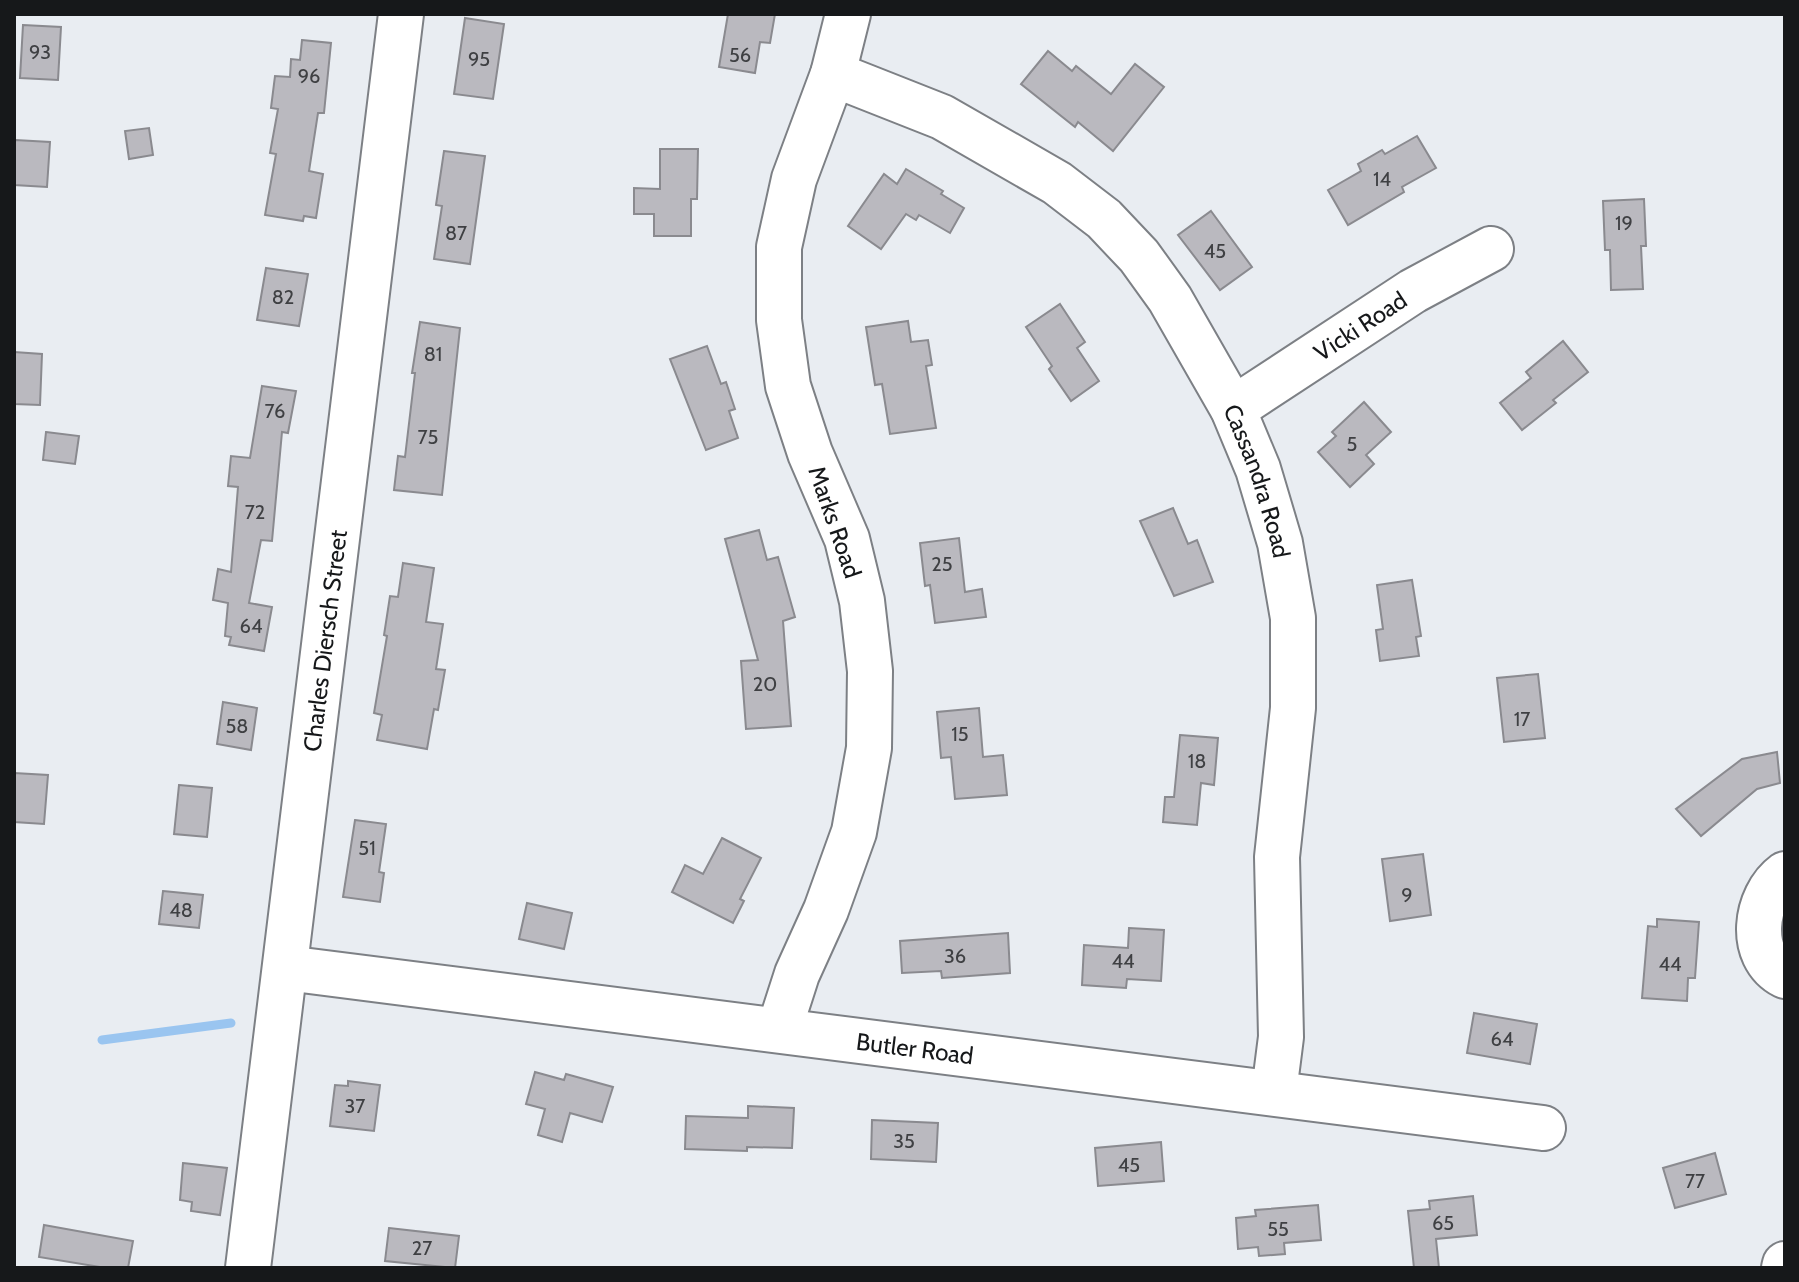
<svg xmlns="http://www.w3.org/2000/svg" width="1799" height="1282" font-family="Cabin,sans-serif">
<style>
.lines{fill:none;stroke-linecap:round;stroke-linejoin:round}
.stream{stroke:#9ac5f0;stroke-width:9}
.building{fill:#bab9bf;stroke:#8a8a8f;stroke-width:2}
.minor-casing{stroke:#7d8085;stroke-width:48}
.minor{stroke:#fff;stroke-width:44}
.labels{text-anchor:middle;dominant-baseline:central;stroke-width:8;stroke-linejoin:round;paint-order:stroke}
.number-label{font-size:20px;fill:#3f4043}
.street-label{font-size:24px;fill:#16181a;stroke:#fff}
</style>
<rect width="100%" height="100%" fill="#e9edf2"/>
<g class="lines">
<polyline class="stream" points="102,1040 231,1023"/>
</g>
<g class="building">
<polygon points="728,14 775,14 770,43 760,42 755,73 719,67"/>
<polygon points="465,18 504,24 493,99 454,94"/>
<polygon points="23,25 61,27 58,80 20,78"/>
<polygon points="302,40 331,43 324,113 318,113 309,171 323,174 316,218 304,216 303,221 265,215 276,154 270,153 278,109 271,108 275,76 290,77 291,59 300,60"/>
<polygon points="1048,51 1072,71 1076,66 1111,94 1135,64 1164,87 1113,151 1078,122 1075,127 1021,84"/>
<polygon points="149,128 153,155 129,159 125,131"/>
<polygon points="1417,136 1436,168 1402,187 1404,192 1348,225 1328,190 1361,171 1358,164 1382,150 1385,154"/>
<polygon points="15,140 50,142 47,187 14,185"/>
<polygon points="660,149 698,149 697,199 691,199 691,236 654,236 654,214 634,214 634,188 660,189"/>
<polygon points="444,151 485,156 470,264 434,259 442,206 436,205"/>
<polygon points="906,169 943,191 941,194 964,208 950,233 919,215 916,220 906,214 881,249 848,226 884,174 897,184"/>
<polygon points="1644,199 1646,246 1641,246 1643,289 1611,290 1610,250 1605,250 1603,201"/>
<polygon points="1211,211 1252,267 1220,290 1178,235"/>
<polygon points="266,268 308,274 299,326 257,320"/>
<polygon points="1060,304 1085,342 1077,348 1099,381 1071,401 1049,369 1052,366 1026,327"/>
<polygon points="908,321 911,342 928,340 932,365 926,366 936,428 890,434 882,384 875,385 866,327"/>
<polygon points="420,322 460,328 442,495 394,490 398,456 405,457 415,373 412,373"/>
<polygon points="1563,341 1588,372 1553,400 1556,403 1522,430 1500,403 1531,378 1526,372"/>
<polygon points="707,346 721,384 726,382 735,409 729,411 738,438 706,450 670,359"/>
<polygon points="14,352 42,354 40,405 14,404"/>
<polygon points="262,386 296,391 288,433 282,432 272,541 261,540 249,603 272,607 264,651 229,645 231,637 225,636 228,603 213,600 218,569 231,572 238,487 228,486 231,456 250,458"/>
<polygon points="1364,402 1391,432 1366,455 1374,464 1350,487 1318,452 1336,436 1332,432"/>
<polygon points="46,432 79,436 75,464 43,460"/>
<polygon points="1173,508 1188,544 1197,540 1213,582 1174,596 1140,521"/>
<polygon points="759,530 767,560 778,557 795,617 783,621 791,726 746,729 741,661 758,660 725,539"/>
<polygon points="959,538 965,592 982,589 986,617 935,623 930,585 925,586 920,543"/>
<polygon points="403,563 434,568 426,622 443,624 436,669 445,670 438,710 434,709 427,749 377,740 382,715 374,713 387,636 384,635 390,596 398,597"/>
<polygon points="1412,580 1421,636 1416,637 1419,656 1380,661 1376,630 1383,629 1377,585"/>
<polygon points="1538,674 1545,738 1504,742 1497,678"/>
<polygon points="223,702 257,708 251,750 217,744"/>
<polygon points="979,708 983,757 1003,755 1007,795 955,799 951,757 941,758 937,712"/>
<polygon points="1180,735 1218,738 1214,785 1201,783 1197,825 1163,822 1165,797 1174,797"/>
<polygon points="1777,752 1780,783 1757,789 1701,836 1676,809 1742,759"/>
<polygon points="14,773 48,775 44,824 14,822"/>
<polygon points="179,785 212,788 207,837 174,834"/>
<polygon points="355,820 386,824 379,872 384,873 380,902 343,897"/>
<polygon points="722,838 761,858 740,899 744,901 733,923 672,892 685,865 703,874"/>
<polygon points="1423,854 1431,915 1390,921 1382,859"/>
<polygon points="163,891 203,895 199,928 159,924"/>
<polygon points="527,903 572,913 564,949 519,939"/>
<polygon points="1657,919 1699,922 1695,978 1688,978 1687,1001 1642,998 1648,926 1657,927"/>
<polygon points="1129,928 1164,930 1161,981 1127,979 1126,988 1082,985 1084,945 1128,948"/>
<polygon points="1008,933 1010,973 942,978 941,971 902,973 900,941"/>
<polygon points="1474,1013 1537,1024 1530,1064 1467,1053"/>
<polygon points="535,1072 564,1080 566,1074 613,1087 602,1122 570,1113 562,1142 538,1135 545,1109 526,1104"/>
<polygon points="348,1081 380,1085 374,1131 330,1126 335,1085 348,1086"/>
<polygon points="748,1106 794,1108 792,1148 747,1147 747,1151 685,1149 686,1116 748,1118"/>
<polygon points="872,1120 938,1123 936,1162 871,1159"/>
<polygon points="1161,1142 1164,1181 1098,1186 1095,1148"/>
<polygon points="1715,1153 1726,1194 1675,1208 1663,1168"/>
<polygon points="183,1163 227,1168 220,1215 191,1211 192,1202 180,1200"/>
<polygon points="1473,1196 1477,1235 1436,1239 1439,1268 1414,1268 1408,1211 1430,1209 1429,1201"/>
<polygon points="1318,1205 1321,1240 1284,1243 1285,1254 1259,1256 1258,1247 1238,1249 1236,1218 1256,1216 1255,1210"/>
<polygon points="44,1225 133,1241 128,1268 106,1268 39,1257"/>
<polygon points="389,1228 459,1236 455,1268 385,1261"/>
</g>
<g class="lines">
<defs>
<g id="minor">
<path id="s1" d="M833,74L942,117L1057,183L1104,219L1139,256L1170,299L1233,409L1258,469L1280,543L1293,618V708L1277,857L1281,1037L1274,1092"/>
<path id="s2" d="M1233,409L1413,291L1491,249"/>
<path d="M1785,874C1755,896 1746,956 1785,976"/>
<path id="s3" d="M286,968L1543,1128"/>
<polyline points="779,1030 797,974 826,910 854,832 869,748 870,671 862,601 847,539 810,453 788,386 779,320 779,247 794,179 833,74 848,14"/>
<path id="s4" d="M248,1268L401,14"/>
<polyline points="1784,1268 1785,1264"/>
</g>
</defs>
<use href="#minor" class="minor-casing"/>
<use href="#minor" class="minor"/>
</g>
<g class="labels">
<g class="number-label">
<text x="40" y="52">93</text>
<text x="740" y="55">56</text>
<text x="479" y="59">95</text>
<text x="309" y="76">96</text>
<text x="1382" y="179">14</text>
<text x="1624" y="223">19</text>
<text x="456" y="233">87</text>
<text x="1215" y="251">45</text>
<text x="283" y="297">82</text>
<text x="433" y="354">81</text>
<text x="275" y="411">76</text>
<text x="428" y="437">75</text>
<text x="1352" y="444">5</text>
<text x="255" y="512">72</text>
<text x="942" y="564">25</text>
<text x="251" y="626">64</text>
<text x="765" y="684">20</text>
<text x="1522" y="719">17</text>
<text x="237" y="726">58</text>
<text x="960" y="734">15</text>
<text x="1197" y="761">18</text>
<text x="367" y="848">51</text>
<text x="1407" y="895">9</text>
<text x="181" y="910">48</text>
<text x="955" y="956">36</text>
<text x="1123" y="961">44</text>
<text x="1670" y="964">44</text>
<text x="1502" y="1039">64</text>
<text x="355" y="1106">37</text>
<text x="904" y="1141">35</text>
<text x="1129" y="1165">45</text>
<text x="1695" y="1181">77</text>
<text x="1443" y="1223">65</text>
<text x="1278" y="1229">55</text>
<text x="422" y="1248">27</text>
</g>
<g class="street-label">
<text stroke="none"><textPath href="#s2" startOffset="152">Vicki Road</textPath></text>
<text stroke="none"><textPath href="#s1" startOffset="616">Cassandra Road</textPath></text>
<text transform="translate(835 522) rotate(71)">Marks Road</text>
<text stroke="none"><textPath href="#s4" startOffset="632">Charles Diersch Street</textPath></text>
<text stroke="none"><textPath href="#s3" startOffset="634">Butler Road</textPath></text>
</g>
</g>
<rect width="1799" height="1282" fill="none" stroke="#16181a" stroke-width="32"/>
</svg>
